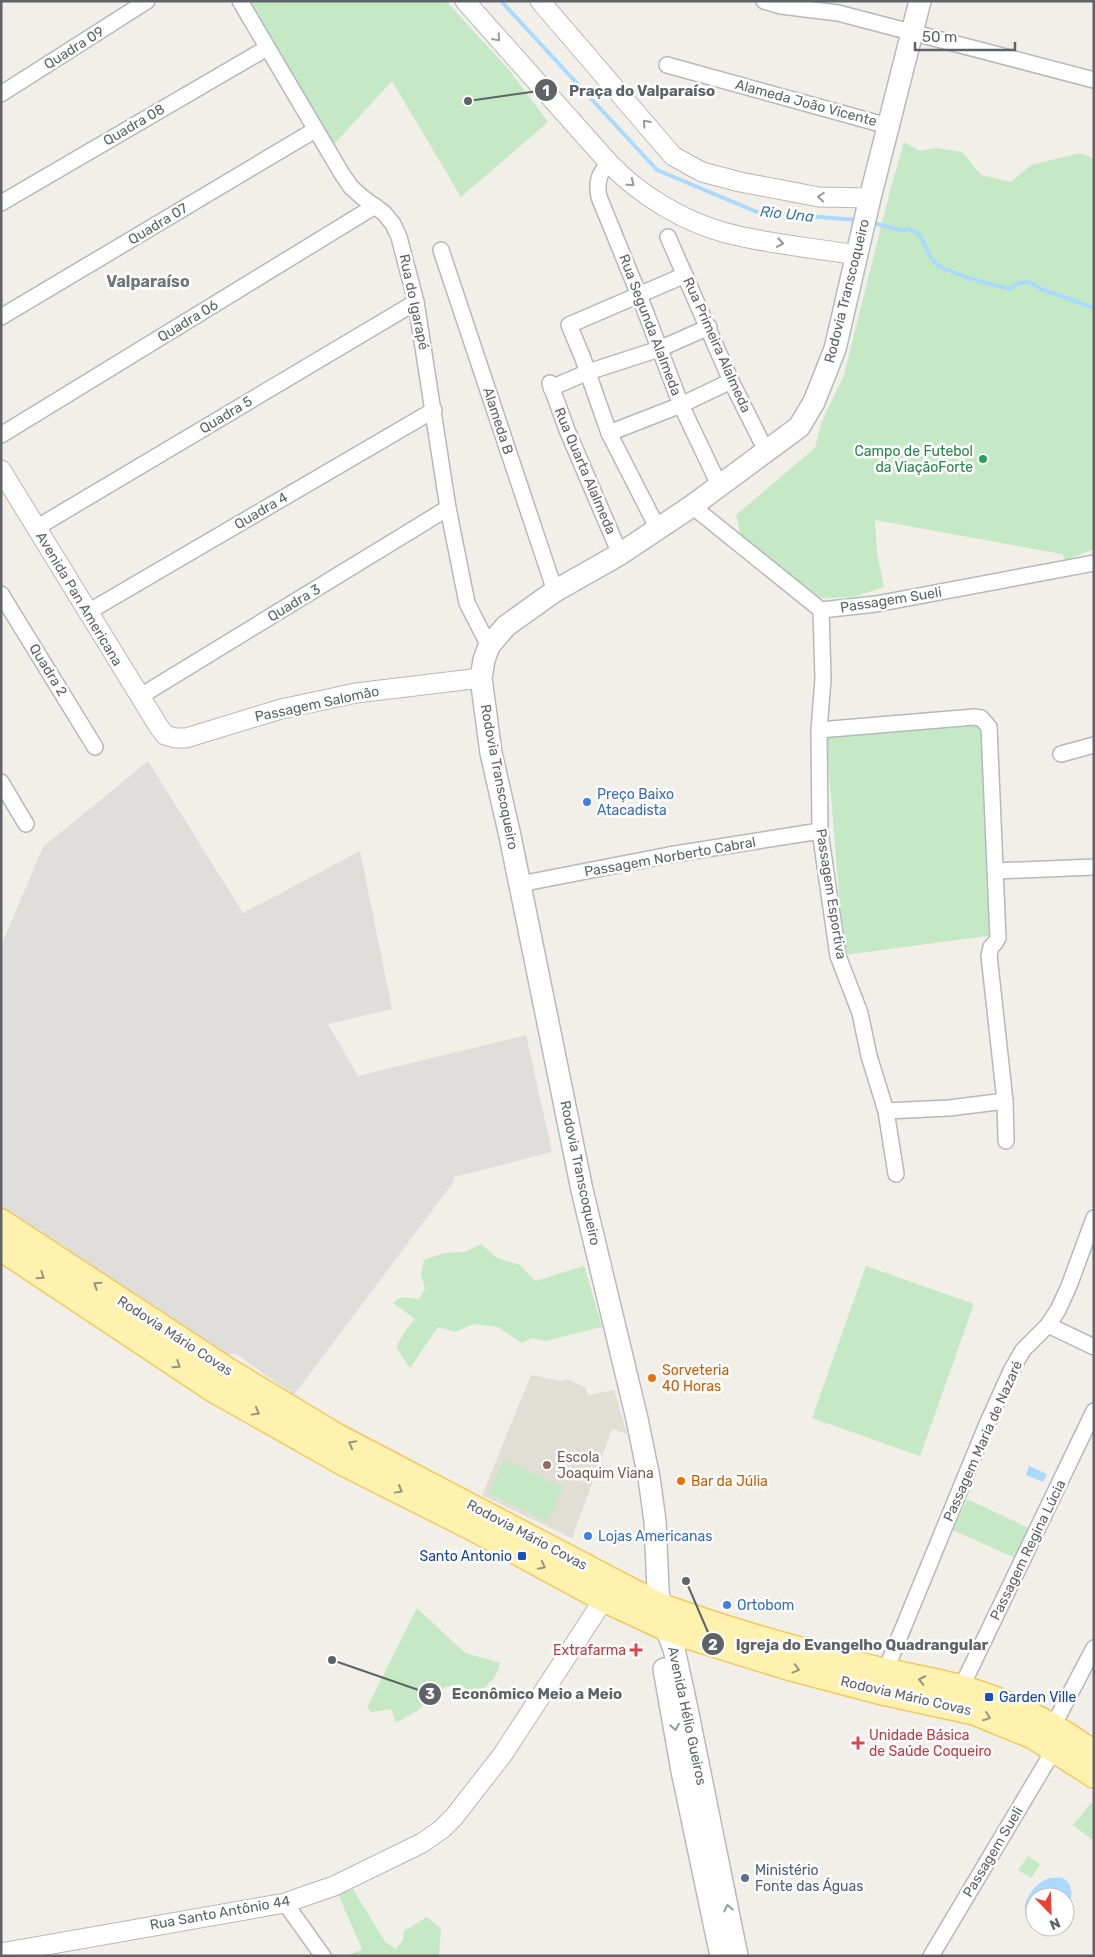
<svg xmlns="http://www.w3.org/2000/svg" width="1095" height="1957" font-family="Rubik,sans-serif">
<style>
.industrial{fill:#e0deda}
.education{fill:#e1ded6}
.green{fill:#c5e8c5}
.water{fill:#aadaff}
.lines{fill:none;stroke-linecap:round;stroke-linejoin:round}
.stream{stroke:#aadaff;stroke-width:4}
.minor-casing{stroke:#b5b8bc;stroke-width:18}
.tertiary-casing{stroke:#b5b8bc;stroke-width:21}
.secondary-casing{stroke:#b6babf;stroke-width:24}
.primary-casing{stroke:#f2c960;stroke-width:28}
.minor{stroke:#fff;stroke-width:15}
.tertiary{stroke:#fff;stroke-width:19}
.secondary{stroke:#fff;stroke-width:21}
.primary{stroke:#fff2af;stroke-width:25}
.oneway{stroke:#979a9d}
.oneway2{stroke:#979581}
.leisure-dot{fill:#2e9e5b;stroke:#fff;stroke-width:2}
.shop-dot{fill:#3f7fe0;stroke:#fff;stroke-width:2}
.food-dot{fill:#e8710a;stroke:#fff;stroke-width:2}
.education-dot{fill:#8d6e63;stroke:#fff;stroke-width:2}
.transit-dot{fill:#1a4fb4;stroke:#fff;stroke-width:2}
.health-dot{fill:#e0444e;stroke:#fff;stroke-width:2}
.service-dot{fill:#5c6f8a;stroke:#fff;stroke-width:2}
.labels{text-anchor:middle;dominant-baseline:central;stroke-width:5;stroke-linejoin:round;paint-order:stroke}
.street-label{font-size:14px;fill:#5f6368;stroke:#fff}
.leisure-label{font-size:14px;fill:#27864d;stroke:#fff;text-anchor:end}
.shop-label{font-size:14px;fill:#366cbe;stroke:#fff;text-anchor:start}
.food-label{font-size:14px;fill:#c56008;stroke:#fff;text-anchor:start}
.education-label{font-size:14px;fill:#785e54;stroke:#fff;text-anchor:start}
.transit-label{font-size:14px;fill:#164399;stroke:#fff;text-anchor:end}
.health-label{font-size:14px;fill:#be3a42;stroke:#fff;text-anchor:end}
.service-label{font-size:14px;fill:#4e5e75;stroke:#fff;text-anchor:start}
.water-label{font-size:15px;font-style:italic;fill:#4174aa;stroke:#fff}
.quarter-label{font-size:16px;font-weight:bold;fill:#70757a;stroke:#fff}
.leader{fill:none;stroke:#5f6368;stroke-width:2}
.callout-dot{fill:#5f6368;stroke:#fff;stroke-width:2}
.mark-label{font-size:15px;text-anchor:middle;font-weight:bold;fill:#fff}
.callout-label{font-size:15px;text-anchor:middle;font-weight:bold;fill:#5f6368;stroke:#fff;stroke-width:5;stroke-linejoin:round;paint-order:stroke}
</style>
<rect width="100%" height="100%" fill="#f1efe8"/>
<polygon class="industrial" points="148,761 243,913 360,851 392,1009 328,1024 358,1076 526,1035 552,1152 454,1177 452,1184 294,1395 236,1354 207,1354 1,1214 1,946 43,847"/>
<polygon class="education" points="531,1375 562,1381 566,1379 585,1387 588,1395 614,1390 627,1434 612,1429 572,1538 482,1495"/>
<g class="green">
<polygon points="249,1 446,1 509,70 548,122 461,197 392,81 334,144"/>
<polygon points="904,142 920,151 936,148 962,152 981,175 1011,182 1031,165 1080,153 1094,159 1094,549 1066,560 1062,554 875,520 877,553 884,587 853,597 821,598 741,536 736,515 815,448 822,421 844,375 890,191"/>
<polygon points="982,720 995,935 844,955 826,734"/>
<polygon points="481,1244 497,1258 520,1265 535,1281 584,1266 602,1327 546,1341 532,1338 522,1343 498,1327 474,1324 455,1332 438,1327 410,1368 396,1347 404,1333 415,1319 393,1303 401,1297 419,1299 425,1289 421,1274 424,1260 444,1253 465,1252"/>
<polygon points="866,1266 974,1304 920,1456 812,1418"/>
<polygon points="505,1460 563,1488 547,1521 488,1493"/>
<polygon points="967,1499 1033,1530 1019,1560 953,1530"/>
<polygon points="417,1608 465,1653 500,1663 495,1677 474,1698 460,1684 445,1687 420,1709 396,1723 391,1709 372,1712 367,1708"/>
<polygon points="1091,1803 1094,1805 1094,1841 1073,1825"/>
<polygon points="1028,1856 1040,1864 1031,1878 1018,1870"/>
<polygon points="353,1889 385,1942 396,1949 403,1940 404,1931 427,1917 441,1929 439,1956 347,1956 362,1949 338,1894"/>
</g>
<g class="water">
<polygon points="1029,1466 1047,1474 1043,1482 1026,1475"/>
<path d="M1049,1878C1053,1878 1058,1877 1062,1878C1076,1883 1072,1906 1065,1915V1897H1035V1925C1012,1913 1032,1884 1049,1878Z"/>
</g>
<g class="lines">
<g class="stream">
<polyline points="501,1 657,170 757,212 858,220"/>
<polyline points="870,222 900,230 910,229 920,235 931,258 940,267 968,278 1010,289 1018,283 1029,282 1041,289 1094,308"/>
</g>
<defs>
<g id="minor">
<polyline points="240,1 342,174 351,187 362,197 384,213 393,224 399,237 416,302 448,508 467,603 489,646"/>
<polyline points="764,1 781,6 838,13 1094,80"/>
<polyline points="667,65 888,126"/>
<polyline points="1,94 147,1"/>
<path d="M609,163C599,174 596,181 599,197L639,295L681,405L720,487"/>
<polyline points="1,203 267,48"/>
<polyline points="668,237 731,381 767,453"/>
<polyline points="441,250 555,591"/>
<polyline points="1,317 315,130"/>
<polyline points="550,383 567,430 620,554"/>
<polyline points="551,388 588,372 659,349 709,327"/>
<polyline points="609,433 681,405 731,381"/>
<polyline points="1,435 375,206"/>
<polyline points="692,506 821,610 876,604 1094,563"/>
<polyline points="36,528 416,302"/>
<polyline points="658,529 609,433 582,356 569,325 685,275"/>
<polyline points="1,594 95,747"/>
<polyline points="821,610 823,679 819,730 820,831 838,956 860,1013 869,1056 886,1111 896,1174"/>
<polyline points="88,612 434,410"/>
<polyline points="139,697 448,508"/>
<polyline points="819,730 974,717 981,718 989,727 998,938 995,943 991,947 989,955 1005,1101 1006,1141"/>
<polyline points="1061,754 1094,745"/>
<polyline points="1,782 26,824"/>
<polyline points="995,871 1094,867"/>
<polyline points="520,884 669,855 820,831"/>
<polyline points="886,1111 949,1108 1005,1101"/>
<polyline points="1048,1325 1094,1347"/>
<polyline points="885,1672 987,1424 1011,1371 1023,1350 1048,1325 1058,1310 1069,1286 1094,1218"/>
<polyline points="961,1688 1094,1411"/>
<polyline points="1053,1726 1094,1648"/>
<polyline points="285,1903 323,1956"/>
<polyline points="931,1956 1055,1748"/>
</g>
<g id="tertiary">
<path d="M465,1L609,163C640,195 682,221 726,233C768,244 814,248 857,255"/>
<polyline points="540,1 673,156 702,172 740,182 819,197 870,198"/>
<polyline points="1,470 159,727 165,735 175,738 186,738 281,709 356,693 481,678"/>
<polyline points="1,1953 285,1903 334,1886 422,1843 442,1829 454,1817 503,1754 604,1599"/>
</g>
<g id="secondary">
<polyline points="664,1669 682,1771 721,1956"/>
<polyline points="737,1956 686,1704 674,1649 666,1628 660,1606 658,1589 655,1521 649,1478 637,1419 582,1190 510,836 491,753 481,678 484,660 489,646 506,626 555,591 620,554 692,506 799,427 814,402 835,349 870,198 920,1"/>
</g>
<g id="primary">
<path d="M1,1222L225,1369L336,1436L660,1606C722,1629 786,1647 850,1663C887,1673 925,1678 961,1688C1009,1702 1054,1724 1094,1754"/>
<polyline points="1,1248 213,1389 344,1463 473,1528 604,1599 666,1628 691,1637 791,1668 878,1691 974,1712 1033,1736 1094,1775"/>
</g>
</defs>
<use href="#minor" class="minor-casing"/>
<use href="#tertiary" class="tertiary-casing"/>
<use href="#secondary" class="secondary-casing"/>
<use href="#primary" class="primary-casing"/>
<use href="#minor" class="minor"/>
<use href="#tertiary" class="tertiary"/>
<use href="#secondary" class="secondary"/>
<use href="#primary" class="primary"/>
</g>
<defs><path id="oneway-chevron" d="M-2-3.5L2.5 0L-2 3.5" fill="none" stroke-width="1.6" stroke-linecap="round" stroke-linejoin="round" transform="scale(1.25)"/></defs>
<g class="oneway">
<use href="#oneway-chevron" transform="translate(497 38) rotate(49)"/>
<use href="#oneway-chevron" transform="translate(646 123) rotate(-131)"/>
<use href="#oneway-chevron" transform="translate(631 183) rotate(39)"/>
<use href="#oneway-chevron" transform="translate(821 197) rotate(-176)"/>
<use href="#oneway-chevron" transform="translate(780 243) rotate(10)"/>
<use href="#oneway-chevron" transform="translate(675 1727) rotate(80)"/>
<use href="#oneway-chevron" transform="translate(728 1908) rotate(-102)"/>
</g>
<g class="oneway2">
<use href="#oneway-chevron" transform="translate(41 1276) rotate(35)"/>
<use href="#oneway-chevron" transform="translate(97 1285) rotate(-147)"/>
<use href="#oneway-chevron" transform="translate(177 1365) rotate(33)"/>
<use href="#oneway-chevron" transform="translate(256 1412) rotate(29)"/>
<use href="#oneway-chevron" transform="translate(352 1444) rotate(-152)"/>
<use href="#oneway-chevron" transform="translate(399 1490) rotate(29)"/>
<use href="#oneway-chevron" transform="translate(542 1566) rotate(27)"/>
<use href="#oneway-chevron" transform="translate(796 1669) rotate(15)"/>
<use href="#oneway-chevron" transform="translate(922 1680) rotate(-168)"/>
<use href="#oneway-chevron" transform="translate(987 1717) rotate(21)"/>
</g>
<circle class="leisure-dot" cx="983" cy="459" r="5"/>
<g class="shop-dot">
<circle cx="587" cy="802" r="5"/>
<circle cx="588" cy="1536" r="5"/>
<circle cx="727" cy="1605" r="5"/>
</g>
<g class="food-dot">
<circle cx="652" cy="1378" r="5"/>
<circle cx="681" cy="1481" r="5"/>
</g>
<circle class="education-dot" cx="547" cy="1465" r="5"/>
<g class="transit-dot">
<rect x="517" y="1551" width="10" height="10" rx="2.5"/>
<rect x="984" y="1692" width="10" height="10" rx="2.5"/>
</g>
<g class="health-dot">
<path d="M633.5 1642.5h5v5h5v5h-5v5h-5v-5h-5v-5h5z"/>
<path d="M855.5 1735.5h5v5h5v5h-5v5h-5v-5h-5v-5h5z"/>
</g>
<circle class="service-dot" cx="745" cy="1878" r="5"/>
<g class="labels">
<g class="street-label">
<text transform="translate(74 48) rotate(-32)">Quadra 09</text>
<text transform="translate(806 103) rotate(15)">Alameda João Vicente</text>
<text transform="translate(134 125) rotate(-30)">Quadra 08</text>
<text transform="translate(158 224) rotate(-31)">Quadra 07</text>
<text transform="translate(847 291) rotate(-76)">Rodovia Transcoqueiro</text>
<text transform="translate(414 302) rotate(78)">Rua do Igarapé</text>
<text transform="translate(188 321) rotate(-31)">Quadra 06</text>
<text transform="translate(650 325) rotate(69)">Rua Segunda Alalmeda</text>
<text transform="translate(717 345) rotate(66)">Rua Primeira Alalmeda</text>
<text transform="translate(226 415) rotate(-31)">Quadra 5</text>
<text transform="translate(498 421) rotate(72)">Alameda B</text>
<text transform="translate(585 471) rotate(67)">Rua Quarta Alalmeda</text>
<text transform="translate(261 511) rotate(-30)">Quadra 4</text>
<text transform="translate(79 599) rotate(59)">Avenida Pan Americana</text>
<text transform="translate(891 600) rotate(-9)">Passagem Sueli</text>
<text transform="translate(294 603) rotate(-31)">Quadra 3</text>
<text transform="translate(48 670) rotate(58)">Quadra 2</text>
<text transform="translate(317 704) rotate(-12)">Passagem Salomão</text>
<text transform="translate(499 777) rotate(79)">Rodovia Transcoqueiro</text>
<text transform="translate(670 857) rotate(-10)">Passagem Norberto Cabral</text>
<text transform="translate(831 894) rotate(81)">Passagem Esportiva</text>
<text transform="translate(580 1173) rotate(78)">Rodovia Transcoqueiro</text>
<text transform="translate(175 1336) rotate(33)">Rodovia Mário Covas</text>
<text transform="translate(983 1441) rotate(-66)">Passagem Maria de Nazaré</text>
<text transform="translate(527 1535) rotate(28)">Rodovia Mário Covas</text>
<text transform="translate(1028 1550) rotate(-64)">Passagem Regina Lúcia</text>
<text transform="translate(906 1696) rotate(13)">Rodovia Mário Covas</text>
<text transform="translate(687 1716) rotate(78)">Avenida Hélio Gueiros</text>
<text transform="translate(993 1852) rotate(-59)">Passagem Sueli</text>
<text transform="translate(220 1913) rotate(-10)">Rua Santo Antônio 44</text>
</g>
<g class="leisure-label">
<text x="973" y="451">Campo de Futebol<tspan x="973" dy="16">da ViaçãoForte</tspan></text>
</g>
<g class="shop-label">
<text x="597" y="794">Preço Baixo<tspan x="597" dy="16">Atacadista</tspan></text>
<text x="598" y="1536">Lojas Americanas</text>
<text x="737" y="1605">Ortobom</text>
</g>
<g class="food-label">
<text x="662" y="1370">Sorveteria<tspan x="662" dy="16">40 Horas</tspan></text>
<text x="691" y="1481">Bar da Júlia</text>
</g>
<g class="education-label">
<text x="557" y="1457">Escola<tspan x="557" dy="16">Joaquim Viana</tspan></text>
</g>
<g class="transit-label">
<text x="512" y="1556">Santo Antonio</text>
<text x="999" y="1697" text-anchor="start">Garden Ville</text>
</g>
<g class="health-label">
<text x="626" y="1650">Extrafarma</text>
<text x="869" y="1735" text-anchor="start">Unidade Básica<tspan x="869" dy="16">de Saúde Coqueiro</tspan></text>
</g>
<g class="service-label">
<text x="755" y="1870">Ministério<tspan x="755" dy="16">Fonte das Águas</tspan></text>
</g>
<g class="water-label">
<text transform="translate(787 214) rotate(6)">Rio Una</text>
</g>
<g class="quarter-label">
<text x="148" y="281">Valparaíso</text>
</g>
</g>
<path class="leader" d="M468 101L546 90M686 1581L713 1644M332 1660L430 1694"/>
<g class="callout-dot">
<circle cx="468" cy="101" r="5"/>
<circle cx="686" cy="1581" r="5"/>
<circle cx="332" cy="1660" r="5"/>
<circle cx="546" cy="90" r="12"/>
<circle cx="713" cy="1644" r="12"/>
<circle cx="430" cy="1694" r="12"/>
</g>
<g class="mark-label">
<text x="546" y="96">1</text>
<text x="713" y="1650">2</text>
<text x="430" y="1699">3</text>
</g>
<g class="callout-label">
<text x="642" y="96">Praça do Valparaíso</text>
<text x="862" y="1650">Igreja do Evangelho Quadrangular</text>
<text x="537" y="1699">Econômico Meio a Meio</text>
</g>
<rect width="1095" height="1957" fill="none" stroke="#5f6368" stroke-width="5"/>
<g transform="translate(1050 1912) rotate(157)"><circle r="24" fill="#ffffff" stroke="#bfc1c3"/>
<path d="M0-4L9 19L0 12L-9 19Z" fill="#ea4335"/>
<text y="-8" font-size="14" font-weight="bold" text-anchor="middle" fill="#5f6368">N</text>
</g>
<path d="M915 42v8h100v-8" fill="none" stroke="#5f6368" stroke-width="2.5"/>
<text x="922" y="42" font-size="15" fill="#5f6368" stroke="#ffffff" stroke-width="4" paint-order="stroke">50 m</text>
</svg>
